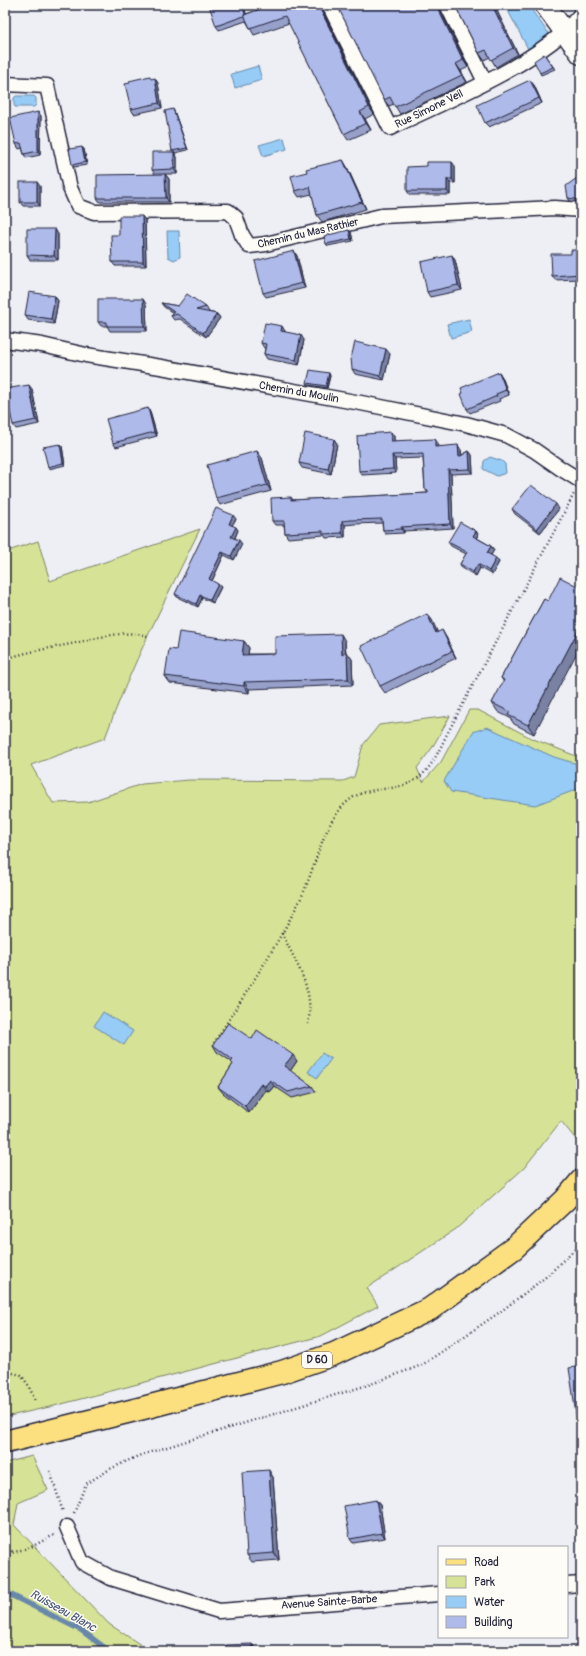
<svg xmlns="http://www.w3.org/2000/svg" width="586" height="1656" font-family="Pangolin,sans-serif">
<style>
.green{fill:#d6e295;stroke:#7c8268}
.water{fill:#96ccf5;stroke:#6888ab}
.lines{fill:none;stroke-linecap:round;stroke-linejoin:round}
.stream{stroke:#6888ab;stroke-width:5.5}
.street-casing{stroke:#22223b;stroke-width:17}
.secondary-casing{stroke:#22223b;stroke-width:23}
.primary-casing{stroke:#22223b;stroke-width:25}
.path{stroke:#22223b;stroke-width:2.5;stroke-dasharray:1 3;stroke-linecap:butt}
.street{stroke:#fdfcf7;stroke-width:14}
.secondary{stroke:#fdfcf7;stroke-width:20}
.primary{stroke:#fce080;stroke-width:22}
.wall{fill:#96a0c9;stroke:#22223b}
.shaded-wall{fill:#7a82a4;stroke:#22223b}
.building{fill:#aebaea;stroke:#22223b}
.labels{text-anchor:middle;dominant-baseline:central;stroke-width:3;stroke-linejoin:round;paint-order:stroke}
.shield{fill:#fdfcf7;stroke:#646373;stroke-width:1}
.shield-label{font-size:10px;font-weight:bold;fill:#22223b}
.street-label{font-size:11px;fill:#22223b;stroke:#fdfcf7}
.water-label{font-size:12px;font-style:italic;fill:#455573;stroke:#fdfcf7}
</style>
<rect width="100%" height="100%" fill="#edeff4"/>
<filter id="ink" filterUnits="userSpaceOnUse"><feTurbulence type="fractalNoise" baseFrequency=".025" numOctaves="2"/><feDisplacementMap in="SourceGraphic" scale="8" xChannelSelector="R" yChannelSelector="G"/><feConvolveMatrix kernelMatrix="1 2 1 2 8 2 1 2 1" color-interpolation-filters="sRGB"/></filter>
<g filter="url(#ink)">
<g class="green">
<path d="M200,529C166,598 131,666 105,738L31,765L53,803L88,802L142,784L189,780L343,781L354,777L363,745L379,725L450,716L432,748L417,768L423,782L441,762L469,710H478L531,738L581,758V1139L578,1142L561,1121L524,1168L456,1229L367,1288L378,1306L321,1336L54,1406L5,1417V552L38,541L50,581Z"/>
<polygon points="32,1456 48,1490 18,1503 14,1525 109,1624 150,1651 5,1651 5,1463"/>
</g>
<g class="water">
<polygon points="505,5 528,5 549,34 528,49"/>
<polygon points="258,66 262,80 235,88 231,74"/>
<polygon points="16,96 34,96 36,98 36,105 34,107 15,107 14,105 14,98"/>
<polygon points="284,138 287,149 263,156 259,145"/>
<polygon points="167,231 179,231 180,257 174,260 168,257"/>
<polygon points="469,319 472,332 451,338 447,324"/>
<polygon points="490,457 502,461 505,464 506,473 497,476 483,469 484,461"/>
<polygon points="487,727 554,757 581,765 581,788 535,805 451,792 444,781 473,732"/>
<polygon points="103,1012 133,1031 124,1045 94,1026"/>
<polygon points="322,1053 331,1059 317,1078 308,1072"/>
</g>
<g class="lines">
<polyline class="stream" points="5,1592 81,1630 109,1651"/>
<defs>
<g id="street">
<path d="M329,5L390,128C447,100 517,73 564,32C570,27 575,20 581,14"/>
<polyline points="447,5 485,82"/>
<polyline points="5,84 47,86 70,188 78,206 94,212 228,211 236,218 242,235 249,246 266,244 381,216 555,208 581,210"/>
<polyline points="5,340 42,345 86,355 161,367 361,403 466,424 506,435 534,450 560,468 581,481"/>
<polyline points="67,1527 82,1562 111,1578 219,1611 439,1594"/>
<polyline points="567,1585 581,1584"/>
</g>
<polyline id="secondary" points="545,5 581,54"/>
<polyline id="primary" points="5,1442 143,1408 282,1372 334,1354 430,1309 514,1248 565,1200 581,1181"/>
</defs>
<use href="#street" class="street-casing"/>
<use href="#secondary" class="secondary-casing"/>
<use href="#primary" class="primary-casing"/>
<g class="path">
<path d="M5,659C27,652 49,648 71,644C93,639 125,629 147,636"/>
<path d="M282,933C296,964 315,989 308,1024"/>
<path d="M214,1043C243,997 274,951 299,902C315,872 321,825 347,802C358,792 369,791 383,789C422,786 431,768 446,736L574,494"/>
<polyline points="5,1371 21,1375 29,1386 35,1401"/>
<polyline points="50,1471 63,1512"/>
<polyline points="74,1513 86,1484 110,1469 138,1456 371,1384 422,1365 500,1312 547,1276 581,1243"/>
<polyline points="5,1546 13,1552"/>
<polyline points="5,1555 31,1547 54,1535"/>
</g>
<use href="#street" class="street"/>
<use href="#secondary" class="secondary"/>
<use href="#primary" class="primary"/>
</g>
<g class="wall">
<polygon points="271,5 321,5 321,9 374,114 365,119 371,130 348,140 344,134 289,23 254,35 246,21 219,30 216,26 246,14"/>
<polygon points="455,5 494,5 518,54 496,67 490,57 484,60 479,53"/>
<polygon points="439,8 468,67 461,71 467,82 400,114 394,104 389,106 384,100"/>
<polygon points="544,54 555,69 541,75 540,73"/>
<polygon points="152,79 158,83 162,108 134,114 131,109"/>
<polygon points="534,85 542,103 489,127 485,123"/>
<polygon points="174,111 188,150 175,153 177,157 177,174 165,174 169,179 169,202 100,202 97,198 155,174 152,170 173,152 172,151"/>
<polygon points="38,112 41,116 40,155 26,158 24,154 22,148 19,149 16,144"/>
<polygon points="82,147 84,149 87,165 74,167 72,165"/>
<polygon points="343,160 347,167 366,209 322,222 317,215 312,194 299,197 295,191 307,172"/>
<polygon points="455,166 455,183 450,183 450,195 410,195 407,191"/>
<polygon points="581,175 581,202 570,201 568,198"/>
<polygon points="40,186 40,206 23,206 20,202"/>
<polygon points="145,220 146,266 115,266 112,262 119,235"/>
<polygon points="349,230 351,232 353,241 328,246 326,244"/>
<polygon points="58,234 58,260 30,260 27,255"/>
<polygon points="581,250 581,279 555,280 552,276 571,254"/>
<polygon points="294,251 297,256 305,288 266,297 263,293"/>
<polygon points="455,260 462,290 430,297 427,292"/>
<polygon points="55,296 58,301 54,324 28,320 25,315"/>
<polygon points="161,303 178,306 206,307 209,312 208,312 217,314 220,318 206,337 180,319 174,320 171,316 173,313 164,307"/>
<polygon points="146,304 147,331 110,331 107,326 101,326 98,322"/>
<polygon points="285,331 285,332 304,340 299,365 267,359 264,354 265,348 264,348 261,343"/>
<polygon points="390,354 384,380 355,374 352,369"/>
<polygon points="499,372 502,377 509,395 499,399 500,401 470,413 467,409 463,393"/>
<polygon points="329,373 330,376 327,388 308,385 307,383"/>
<polygon points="32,389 39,424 16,429 13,425"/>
<polygon points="148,408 150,412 157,436 116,447 113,443"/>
<polygon points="394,436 394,441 438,443 438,446 461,450 462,455 469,451 472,455 473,473 451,474 453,528 404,531 404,533 385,534 383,530 382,523 354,524 345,525 345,537 326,538 324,535 288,538 285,533 284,525 275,525 272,521 291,497 293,500 428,493 425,489 423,458 395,459 396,473 362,475 359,471"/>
<polygon points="334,439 337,444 331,474 302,468 299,463"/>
<polygon points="62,446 65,465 49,469 48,467"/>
<polygon points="262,458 271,491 220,505 216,498"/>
<polygon points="512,509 559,509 540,533 515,514"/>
<polygon points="236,519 232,525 238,530 235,538 242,544 234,560 224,555 212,581 221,587 213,603 202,598 198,607 177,597 175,594"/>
<polygon points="476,531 478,534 477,538 491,546 494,550 491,555 499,562 492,575 480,568 476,576 462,568 460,564 466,554 451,546 448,542"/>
<polygon points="544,599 534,734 514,724 510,718 498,712 492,703 504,682 501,678"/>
<polygon points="427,614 432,620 437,632 446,637 456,658 385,693 380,686"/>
<polygon points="244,641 249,648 248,654 275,654 345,641 346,653 352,659 353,685 249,689 249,693 170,683 165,676 176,650"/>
<polygon points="252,1039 297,1061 290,1071 312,1086 316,1092 292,1098 274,1086 269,1092 266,1090 249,1113 223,1093 218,1087 233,1064 231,1062 232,1062 217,1052 213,1045"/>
<polygon points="581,1366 581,1428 577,1421"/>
<polygon points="273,1477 279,1560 252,1562 247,1555"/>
<polygon points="380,1505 385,1538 353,1543 350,1539"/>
</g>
<g class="shaded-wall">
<polygon points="242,5 243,5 249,20 246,16"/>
<polygon points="318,5 321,5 321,9 374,114 369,107"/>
<polygon points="436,5 439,5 439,8 468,67 463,60"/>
<polygon points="492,5 494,5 518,54 513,48"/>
<polygon points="456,64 461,71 467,82 462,75"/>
<polygon points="155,78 158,83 162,108 159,103"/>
<polygon points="530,80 534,85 542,103 539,98"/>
<polygon points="173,109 174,111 188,150 187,148"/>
<polygon points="38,112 41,116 40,155 38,151"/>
<polygon points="360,112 365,119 371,130 366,123"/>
<polygon points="82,147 84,149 87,165 85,162"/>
<polygon points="174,152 177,157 177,174 174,169"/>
<polygon points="343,160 347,167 366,209 362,202"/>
<polygon points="452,162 455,166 455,183 452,179"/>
<polygon points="165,174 169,179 169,202 166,198"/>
<polygon points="447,179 450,183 450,195 447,191"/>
<polygon points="37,182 40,186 40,206 37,202"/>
<polygon points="142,216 145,220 146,266 143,262"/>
<polygon points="55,229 58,234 58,260 54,256"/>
<polygon points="349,230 351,232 353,241 351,239"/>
<polygon points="294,251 297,256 305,288 302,283"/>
<polygon points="452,255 455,260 462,290 458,285"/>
<polygon points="55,296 58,301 54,324 51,319"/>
<polygon points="143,299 146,304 147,331 144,326"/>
<polygon points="217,314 220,318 206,337 203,333"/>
<polygon points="282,326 285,331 284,336 281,331"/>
<polygon points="301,335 304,340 299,365 296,360"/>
<polygon points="386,349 390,354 384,380 380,376"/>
<polygon points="499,372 502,377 509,395 506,390"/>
<polygon points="329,373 330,376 327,388 326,386"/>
<polygon points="29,385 32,389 39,424 36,420"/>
<polygon points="148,408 150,412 157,436 154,432"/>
<polygon points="391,432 394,436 394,445 391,441"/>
<polygon points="334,439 337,444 331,474 328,469"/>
<polygon points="435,439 438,443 438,451 435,447"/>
<polygon points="60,444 62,446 65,465 63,463"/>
<polygon points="458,445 461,450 462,461 459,457"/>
<polygon points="257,451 262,458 271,491 267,485"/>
<polygon points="469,451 472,455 473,473 470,469"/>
<polygon points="392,455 395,459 396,473 393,469"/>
<polygon points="448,470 451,474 453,528 450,524"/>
<polygon points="556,504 559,509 540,533 537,529"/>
<polygon points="233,515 236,519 231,527 229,524"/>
<polygon points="342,521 345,525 345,537 342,533"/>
<polygon points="236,527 238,530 234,540 231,537"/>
<polygon points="401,527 404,531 404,533 401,529"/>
<polygon points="476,531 478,534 476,539 473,536"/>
<polygon points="239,540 242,544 234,560 231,556"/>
<polygon points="491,546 494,550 490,557 487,553"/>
<polygon points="222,552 224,555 211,583 209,579"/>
<polygon points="496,558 499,562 492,575 489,571"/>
<polygon points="478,564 480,568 476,576 473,572"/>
<polygon points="218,584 221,587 213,603 210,600"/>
<polygon points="200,595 202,598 198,607 196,604"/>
<polygon points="427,614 432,620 441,640 436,633"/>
<polygon points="581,625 581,645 534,734 528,725"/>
<polygon points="442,630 446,637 456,658 452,651"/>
<polygon points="341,634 345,641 346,662 342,655"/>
<polygon points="244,641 249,648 247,661 242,655"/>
<polygon points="347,652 352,659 353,685 348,679"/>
<polygon points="244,682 249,689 249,693 244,686"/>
<polygon points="293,1055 297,1061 289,1073 284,1066"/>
<polygon points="270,1080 274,1086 269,1092 265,1086"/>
<polygon points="261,1084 266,1090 249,1113 245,1106"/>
<polygon points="269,1470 273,1477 279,1560 274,1553"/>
<polygon points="376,1500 380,1505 385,1538 382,1533"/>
<polygon points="252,1644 256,1648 256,1651 253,1651"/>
</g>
<g class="building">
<polygon points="209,5 242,5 245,14 244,15 244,16 216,26"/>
<polygon points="271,5 318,5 369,107 360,112 366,123 344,134 285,16 250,28 244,15"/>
<polygon points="337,5 436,5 463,60 456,64 462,75 395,107 390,97 384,100"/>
<polygon points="455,5 492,5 513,48 491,60 486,50 479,53"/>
<polygon points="544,54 553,67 540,73 534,61"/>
<polygon points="150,76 151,79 155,78 159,103 131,109 125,84 130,83 129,81"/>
<polygon points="530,80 539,98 485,123 477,105"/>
<polygon points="173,109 187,148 172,151 165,111"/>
<polygon points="38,112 38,151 24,154 21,143 16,144 10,118"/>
<polygon points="82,147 85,162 72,165 69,149"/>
<polygon points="152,152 174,152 174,169 152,170"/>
<polygon points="343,160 362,202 317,215 310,187 295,191 291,176 307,172 306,169"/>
<polygon points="427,162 452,162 452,179 447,179 447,191 407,191 407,167 427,166"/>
<polygon points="165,174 166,198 97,198 97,175"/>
<polygon points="581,175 581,200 568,198 566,186"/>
<rect x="20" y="182" width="17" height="20"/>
<polygon points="119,216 142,216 143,262 112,262 111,235 119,235"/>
<polygon points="27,229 55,229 54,256 27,255"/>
<polygon points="349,230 351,239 326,244 324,236"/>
<polygon points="571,250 581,250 581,274 552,276 551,254 571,254"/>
<polygon points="294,251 302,283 263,293 255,261"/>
<polygon points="452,255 458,285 427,292 421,262"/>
<polygon points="29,292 55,296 51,319 25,315"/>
<polygon points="187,294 206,307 196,310 217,314 203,333 177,314 171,316 174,312 161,303 178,306"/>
<polygon points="98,299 143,299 144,326 107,326 107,322 98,322"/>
<polygon points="265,323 282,326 281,331 301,335 296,360 264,354 266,344 261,343"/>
<polygon points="355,342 386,349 380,376 352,369 351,358"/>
<polygon points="310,370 329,373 326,386 307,383"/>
<polygon points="499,372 506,390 496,394 497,396 467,409 461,394 463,393 461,388"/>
<polygon points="29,385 36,420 13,425 5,389"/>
<polygon points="148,408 154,432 113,443 106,419"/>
<polygon points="391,432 391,441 435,439 435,447 458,445 459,457 469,451 470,469 448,470 450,524 401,527 401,529 383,530 382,519 351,520 342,521 342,533 323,534 323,531 285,533 284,521 272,521 271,498 291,497 291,500 428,493 428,490 425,489 423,454 392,455 393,469 359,471 357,436 366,435 366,434"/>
<polygon points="305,433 334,439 328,469 299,463"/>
<polygon points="60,444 63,463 48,467 43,447"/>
<polygon points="257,451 267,485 216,498 207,465"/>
<polygon points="531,485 556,504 537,529 512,509"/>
<polygon points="216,508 233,515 229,524 236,527 231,537 239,540 231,556 222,552 209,579 218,584 210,600 200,595 196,604 175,594"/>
<polygon points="460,522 476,531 473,536 491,546 487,553 496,558 489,571 478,564 473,572 460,564 467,552 448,542"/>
<polygon points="560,577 581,588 581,625 528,725 508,715 510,712 492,703 504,680 501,678 544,599 548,601"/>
<polygon points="427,614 436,633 442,630 452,651 380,686 361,646"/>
<polygon points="179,632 244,641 242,655 275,654 275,636 341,634 342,655 347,652 348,679 244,682 244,686 165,676 169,649 176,650"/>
<polygon points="228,1023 252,1039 257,1030 293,1055 284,1066 312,1086 288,1092 270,1080 265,1086 261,1084 245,1106 218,1087 233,1064 231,1062 233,1060 213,1045"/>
<polygon points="581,1366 581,1421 577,1421 569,1368"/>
<polygon points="269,1470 274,1553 247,1555 242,1472"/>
<polygon points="376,1500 382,1533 350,1539 344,1506"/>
<polygon points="252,1644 253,1651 226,1651 226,1645"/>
</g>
</g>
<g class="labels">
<rect class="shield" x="302" y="1352" width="30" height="16" rx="3"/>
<g class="shield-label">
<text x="317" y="1360">D 60</text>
</g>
<g class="street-label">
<text transform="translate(429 109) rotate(-26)">Rue Simone Veil</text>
<text transform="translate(308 233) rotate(-13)">Chemin du Mas Rathier</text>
<text transform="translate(299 392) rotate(10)">Chemin du Moulin</text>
<text transform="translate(329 1602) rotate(-4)">Avenue Sainte-Barbe</text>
</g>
<g class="water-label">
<text transform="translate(63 1611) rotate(29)">Ruisseau Blanc</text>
</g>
</g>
<rect width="586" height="1656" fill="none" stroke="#fdfcf7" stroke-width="20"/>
<rect x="10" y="10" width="566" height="1636" fill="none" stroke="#22223b" stroke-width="1.5" filter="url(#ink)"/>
<rect x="438" y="1546" width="130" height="92" fill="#fdfcf7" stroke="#a5a5ac"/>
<rect x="446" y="1559" width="20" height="6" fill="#fce080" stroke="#a5a5ac"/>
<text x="474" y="1566" font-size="12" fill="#22223b">Road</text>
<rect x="446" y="1576" width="20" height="12" fill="#d6e295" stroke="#a5a5ac"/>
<text x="474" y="1586" font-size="12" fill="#22223b">Park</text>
<rect x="446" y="1596" width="20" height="12" fill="#96ccf5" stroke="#a5a5ac"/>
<text x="474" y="1606" font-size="12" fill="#22223b">Water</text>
<rect x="446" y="1616" width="20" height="12" fill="#aebaea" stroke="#a5a5ac"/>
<text x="474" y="1626" font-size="12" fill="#22223b">Building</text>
</svg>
